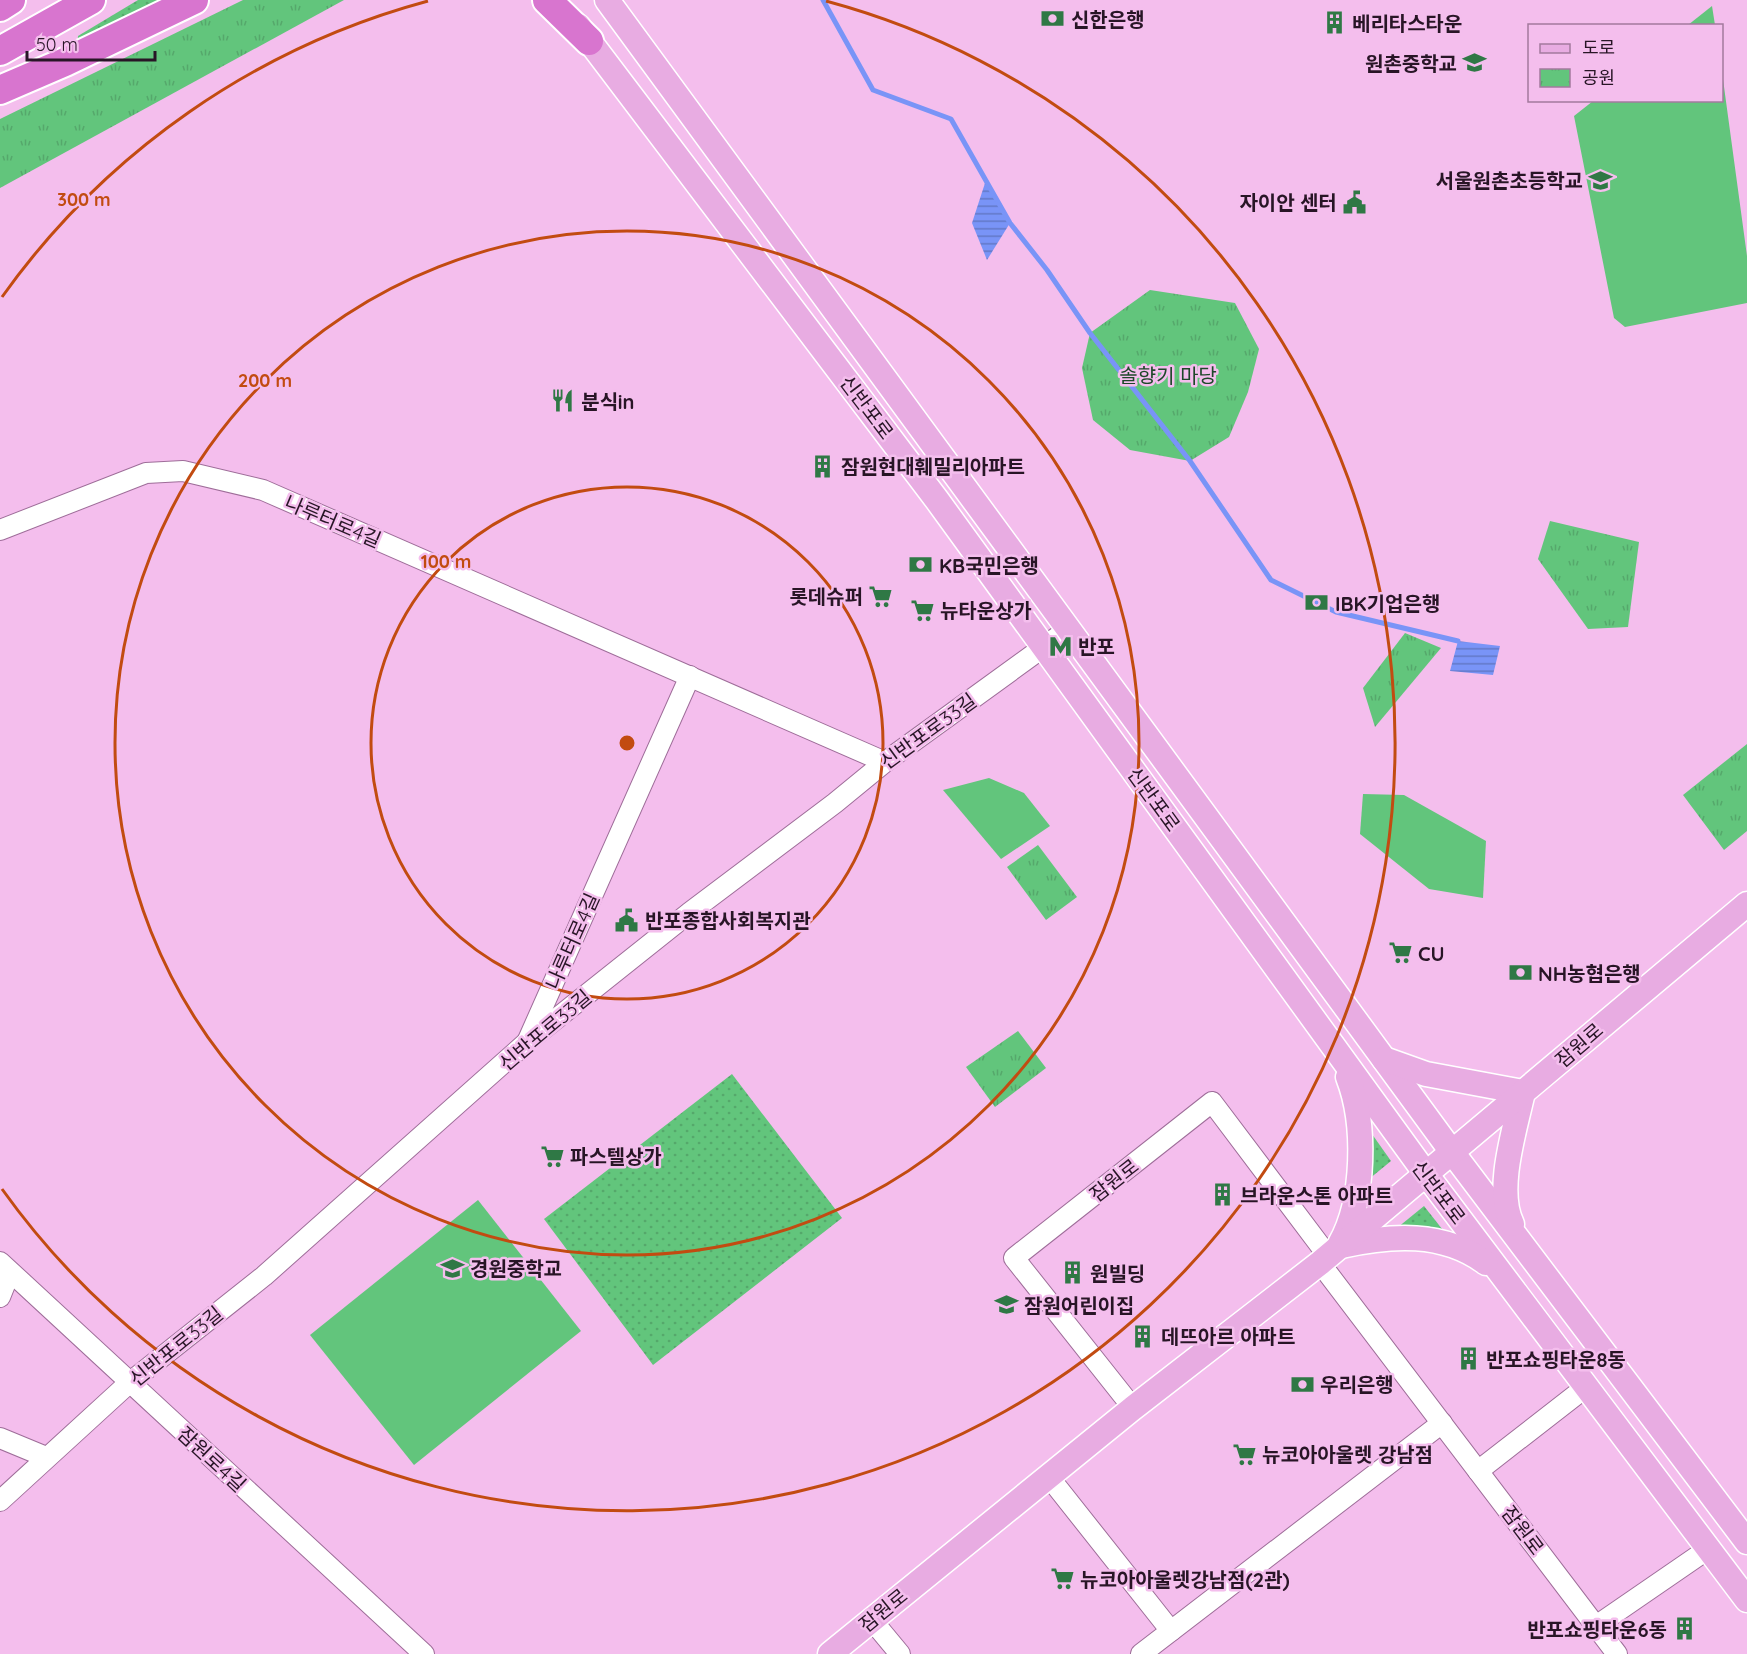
<svg xmlns="http://www.w3.org/2000/svg" width="1747" height="1654" font-family="Quicksand,'Noto Sans KR',sans-serif">
<style>
.grass{fill:url(#grass-dots)}
.park{fill:url(#park-tufts)}
.garden{fill:#62c57c}
.water{fill:url(#water-rules)}
.lines{fill:none;stroke-linecap:round;stroke-linejoin:round}
.stream{stroke:#7994f7;stroke-width:5}
.minor-casing{stroke:#9e6d99;stroke-width:22}
.major-casing{stroke:#fff;stroke-width:27}
.highway-casing{stroke:#fff;stroke-width:32}
.minor{stroke:#fff;stroke-width:20}
.major{stroke:#e8ace2;stroke-width:24}
.highway{stroke:#d875cf;stroke-width:28}
.ring{fill:none;stroke:#c24b11;stroke-width:3}
.labels{text-anchor:middle;dominant-baseline:central;stroke-width:5;stroke-linejoin:round;paint-order:stroke}
.poi-label{font-size:20px;font-weight:bold;fill:#281526;stroke:#f4beed;text-anchor:start}
.park-label{font-size:20px;fill:#1d4829;stroke:#f4beed}
.street-label{font-size:20px;fill:#281526;stroke:#f4beed}
.centre{fill:#c24b11;stroke:#f4beed;stroke-width:3}
.ring-label{font-size:18px;text-anchor:middle;font-weight:bold;fill:#c24b11;stroke:#f4beed;stroke-width:5;stroke-linejoin:round;paint-order:stroke}
</style>
<defs>
<pattern id="grass-dots" width="8" height="8" patternUnits="userSpaceOnUse" patternTransform="scale(1.5)"><rect width="8" height="8" fill="#62c57c"/><path d="M2 2h.1M6 6h.1" fill="none" stroke="#55a86b" stroke-width="1.8" stroke-linecap="round"/></pattern>
<pattern id="park-tufts" width="24" height="20" patternUnits="userSpaceOnUse" patternTransform="scale(1.5)"><rect width="24" height="20" fill="#62c57c"/><path d="M3 7l-1-3M5 7V3M7 7l1-3M15 17l-1-3M17 17v-4M19 17l1-3" fill="none" stroke="#55a86b"/></pattern>
<pattern id="water-rules" width="6" height="5" patternUnits="userSpaceOnUse" patternTransform="scale(1.5)"><rect width="6" height="5" fill="#7994f7"/><path d="M0 2.5h6" fill="none" stroke="#6378c8"/></pattern>
</defs>
<rect width="100%" height="100%" fill="#f4beed"/>
<g class="grass">
<polygon points="138,0 164,0 77,47 78,36"/>
<polygon points="732,1074 842,1218 653,1365 544,1219"/>
<polygon points="1367,1127 1391,1161 1363,1184"/>
<polygon points="1424,1206 1446,1234 1397,1228"/>
</g>
<g class="park">
<polygon points="243,0 344,0 0,188 0,119"/>
<polygon points="1150,290 1235,303 1259,349 1248,392 1229,437 1190,461 1130,450 1093,420 1082,368 1090,333"/>
<polygon points="1550,521 1639,542 1628,627 1588,629 1538,559"/>
<polygon points="1405,633 1441,648 1375,727 1363,688"/>
<polygon points="1747,744 1747,831 1724,850 1683,795"/>
<polygon points="1038,845 1077,897 1046,920 1007,867"/>
<polygon points="1018,1031 1046,1068 995,1107 966,1067"/>
</g>
<g class="garden">
<polygon points="1712,6 1715,25 1688,25"/>
<polygon points="1722,72 1747,256 1747,303 1625,327 1614,318 1574,116 1593,101 1722,100"/>
<polygon points="989,778 1024,793 1050,826 1001,859 943,790"/>
<polygon points="1363,794 1404,795 1486,841 1483,898 1429,889 1360,834"/>
<polygon points="478,1200 581,1331 414,1465 310,1335"/>
</g>
<g class="water">
<polygon points="986,180 1010,223 987,260 972,223"/>
<polygon points="1458,641 1500,646 1493,675 1450,671"/>
</g>
<g class="lines">
<polyline class="stream" points="823,0 873,90 951,119 1010,223 1047,270 1090,333 1190,461 1271,580 1336,612 1458,641"/>
<defs>
<g id="minor">
<polyline points="0,530 146,473 183,471 263,490 885,762"/>
<polyline points="528,1040 690,676"/>
<polyline points="0,1262 424,1654"/>
<polyline points="1320,1263 1617,1654"/>
<polyline points="0,1297 10,1272"/>
<polyline points="1133,1408 1014,1258 1212,1102 1328,1256"/>
<polyline points="0,1438 46,1457"/>
<polyline points="1478,1471 1586,1387"/>
<polyline points="1049,1477 1171,1631"/>
<polyline points="0,1501 129,1383 264,1276 527,1042 689,913 835,803 885,762 1067,630"/>
<polyline points="871,1619 900,1654"/>
<polyline points="1596,1626 1708,1549"/>
<polyline points="1141,1654 1442,1423"/>
</g>
<g id="major">
<polyline points="607,0 1452,1152 1747,1542"/>
<polyline points="578,26 937,500 1426,1174 1747,1600"/>
<polyline points="1384,1059 1426,1074 1523,1092"/>
<path d="M1512,1224C1495,1190 1515,1129 1523,1092"/>
<path d="M1340,1244C1365,1200 1366,1123 1348,1077"/>
<path d="M1341,1246C1391,1235 1443,1231 1486,1263"/>
<polyline points="830,1654 1133,1408 1320,1263 1747,904"/>
</g>
<g id="highway">
<polyline points="547,0 589,41"/>
<polyline points="0,7 11,0"/>
<polyline points="0,51 91,0"/>
<polyline points="0,90 65,62 194,0"/>
</g>
</defs>
<use href="#minor" class="minor-casing"/>
<use href="#major" class="major-casing"/>
<use href="#highway" class="highway-casing"/>
<use href="#minor" class="minor"/>
<use href="#major" class="major"/>
<use href="#highway" class="highway"/>
</g>
<g class="ring">
<circle cx="627" cy="743" r="256"/>
<circle cx="627" cy="743" r="512"/>
<path d="M2 297A768 768 0 0 1 428 1M826 1A768 768 0 1 1 2 1189"/>
</g>
<defs>
<symbol id="bank-bare" viewBox="-9 -9 18 18"><path d="M-6-4H6V4H-6ZM0-2.3a2.3 2.3 0 1 0 0 4.6a2.3 2.3 0 1 0 0-4.6Z" fill="#2f7845" stroke="#f4beed" stroke-width="2.5" paint-order="stroke"/></symbol>
<symbol id="building-bare" viewBox="-9 -9 18 18"><path d="M-4-6H4V6H1V3H-1V6H-4ZM-2.5-4.3h1.7v1.8h-1.7ZM.8-4.3h1.7v1.8H.8ZM-2.5-1h1.7V.8h-1.7ZM.8-1h1.7V.8H.8Z" fill="#2f7845" stroke="#f4beed" stroke-width="2.5" paint-order="stroke"/></symbol>
<symbol id="school-bare" viewBox="-9 -9 18 18"><path d="M0-5L7-2L0 1L-7-2ZM-4 1L0 2.5L4 1V4Q0 6-4 4Z" fill="#2f7845" stroke="#f4beed" stroke-width="2.5" paint-order="stroke"/></symbol>
<symbol id="civic-bare" viewBox="-9 -9 18 18"><path d="M-.6-6.5H3V-4.5H.6V-3L4-1V1h2V6H-6V1h2V-1L-.6-3ZM-1.2 2.5V6h2.4V2.5Z" fill="#2f7845" stroke="#f4beed" stroke-width="2.5" paint-order="stroke"/></symbol>
<symbol id="restaurant-bare" viewBox="-9 -9 18 18"><path d="M-5-6h1v4h1v-4h1v4h1v-4h1v5L-1.5 .5V6h-2V.5L-5-1ZM5-6V6H3V1.5H1.5Q1.5-4 5-6Z" fill="#2f7845" stroke="#f4beed" stroke-width="2.5" paint-order="stroke"/></symbol>
<symbol id="supermarket-bare" viewBox="-9 -9 18 18"><path d="M-6-5.5h2.5l.6 2H6L4.5 2H-2.5L-4.4-4H-6ZM-1.5 3.2a1.3 1.3 0 1 0 .1 0ZM3 3.2a1.3 1.3 0 1 0 .1 0Z" fill="#2f7845" stroke="#f4beed" stroke-width="2.5" paint-order="stroke"/></symbol>
<symbol id="metro-bare" viewBox="-9 -9 18 18"><path d="M-5.5 5V-5H-3L0 0L3-5H5.5V5H3V-.5L0 4L-3-.5V5Z" fill="#2f7845" stroke="#f4beed" stroke-width="2.5" paint-order="stroke"/></symbol>
</defs>
<g fill-rule="evenodd">
<use href="#bank-bare" x="1036" y="2" width="33" height="33"/>
<use href="#building-bare" x="1318" y="6" width="33" height="33"/>
<use href="#school-bare" x="1458" y="46" width="33" height="33"/>
<use href="#school-bare" x="1584" y="164" width="33" height="33"/>
<use href="#civic-bare" x="1338" y="186" width="33" height="33"/>
<use href="#restaurant-bare" x="546" y="384" width="33" height="33"/>
<use href="#building-bare" x="806" y="450" width="33" height="33"/>
<use href="#bank-bare" x="904" y="548" width="33" height="33"/>
<use href="#supermarket-bare" x="864" y="580" width="33" height="33"/>
<use href="#bank-bare" x="1300" y="586" width="33" height="33"/>
<use href="#supermarket-bare" x="906" y="594" width="33" height="33"/>
<use href="#metro-bare" x="1044" y="630" width="33" height="33"/>
<use href="#civic-bare" x="610" y="904" width="33" height="33"/>
<use href="#supermarket-bare" x="1384" y="936" width="33" height="33"/>
<use href="#bank-bare" x="1504" y="956" width="33" height="33"/>
<use href="#supermarket-bare" x="536" y="1140" width="33" height="33"/>
<use href="#building-bare" x="1206" y="1178" width="33" height="33"/>
<use href="#school-bare" x="436" y="1252" width="33" height="33"/>
<use href="#building-bare" x="1056" y="1256" width="33" height="33"/>
<use href="#school-bare" x="990" y="1288" width="33" height="33"/>
<use href="#building-bare" x="1126" y="1320" width="33" height="33"/>
<use href="#building-bare" x="1452" y="1342" width="33" height="33"/>
<use href="#bank-bare" x="1286" y="1368" width="33" height="33"/>
<use href="#supermarket-bare" x="1228" y="1438" width="33" height="33"/>
<use href="#supermarket-bare" x="1046" y="1562" width="33" height="33"/>
<use href="#building-bare" x="1668" y="1612" width="33" height="33"/>
</g>
<g class="labels">
<g class="poi-label">
<text x="1071" y="19">신한은행</text>
<text x="1352" y="23">베리타스타운</text>
<text x="1457" y="63" text-anchor="end">원촌중학교</text>
<text x="1583" y="180" text-anchor="end">서울원촌초등학교</text>
<text x="1337" y="202" text-anchor="end">자이안 센터</text>
<text x="581" y="401">분식in</text>
<text x="841" y="466">잠원현대훼밀리아파트</text>
<text x="939" y="565">KB국민은행</text>
<text x="863" y="596" text-anchor="end">롯데슈퍼</text>
<text x="1335" y="603">IBK기업은행</text>
<text x="940" y="610">뉴타운상가</text>
<text x="1078" y="646">반포</text>
<text x="645" y="920">반포종합사회복지관</text>
<text x="1418" y="953">CU</text>
<text x="1538" y="973">NH농협은행</text>
<text x="570" y="1156">파스텔상가</text>
<text x="1240" y="1195">브라운스톤 아파트</text>
<text x="470" y="1268">경원중학교</text>
<text x="1090" y="1273">원빌딩</text>
<text x="1024" y="1305">잠원어린이집</text>
<text x="1161" y="1336">데뜨아르 아파트</text>
<text x="1486" y="1359">반포쇼핑타운8동</text>
<text x="1320" y="1384">우리은행</text>
<text x="1262" y="1454">뉴코아아울렛 강남점</text>
<text x="1080" y="1579">뉴코아아울렛강남점(2관)</text>
<text x="1667" y="1629" text-anchor="end">반포쇼핑타운6동</text>
</g>
<g class="park-label">
<text x="1168" y="375">솔향기 마당</text>
</g>
<g class="street-label">
<text transform="translate(867 407) rotate(53)">신반포로</text>
<text transform="translate(333 521) rotate(23)">나루터로4길</text>
<text transform="translate(928 731) rotate(-36)">신반포로33길</text>
<text transform="translate(1154 799) rotate(54)">신반포로</text>
<text transform="translate(572 941) rotate(-66)">나루터로4길</text>
<text transform="translate(545 1030) rotate(-40)">신반포로33길</text>
<text transform="translate(1579 1045) rotate(-41)">잠원로</text>
<text transform="translate(1114 1180) rotate(-38)">잠원로</text>
<text transform="translate(1439 1192) rotate(53)">신반포로</text>
<text transform="translate(176 1346) rotate(-39)">신반포로33길</text>
<text transform="translate(212 1459) rotate(43)">잠원로4길</text>
<text transform="translate(1523 1530) rotate(53)">잠원로</text>
<text transform="translate(883 1610) rotate(-39)">잠원로</text>
</g>
</g>
<circle cx="627" cy="743" r="9" class="centre"/>
<g class="ring-label">
<text x="84" y="206">300 m</text>
<text x="265" y="387">200 m</text>
<text x="446" y="568">100 m</text>
</g>
<rect x="1528" y="24" width="195" height="78" fill="#f4beed" stroke="#a27a9d" stroke-width="1.5"/>
<rect x="1540" y="44" width="30" height="9" fill="#e8ace2" stroke="#a27a9d" stroke-width="1.5"/>
<text x="1582" y="54" font-size="18" fill="#281526">도로</text>
<rect x="1540" y="69" width="30" height="18" fill="url(#park-tufts)" stroke="#a27a9d" stroke-width="1.5"/>
<text x="1582" y="84" font-size="18" fill="#281526">공원</text>
<path d="M27 51v9h128v-9" fill="none" stroke="#281526" stroke-width="3"/>
<text x="36" y="51" font-size="18" fill="#281526" stroke="#f4beed" stroke-width="4.5" paint-order="stroke">50 m</text>
</svg>
